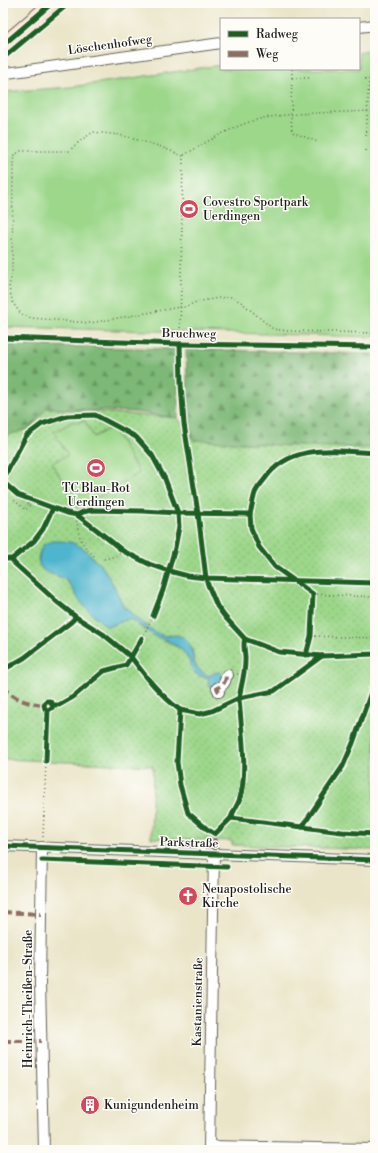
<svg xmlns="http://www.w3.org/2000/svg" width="378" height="1153" font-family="'Libre Bodoni',serif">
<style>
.forest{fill:url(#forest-firs);stroke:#4c6a49}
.park{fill:url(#park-dots);stroke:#5c7a53;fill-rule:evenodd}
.garden{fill:#9cd78a;stroke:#5c7a53}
.water{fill:#50b5ce;stroke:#366875}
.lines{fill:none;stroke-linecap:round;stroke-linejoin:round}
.lane-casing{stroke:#646258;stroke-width:7}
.street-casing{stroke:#646258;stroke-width:12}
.secondary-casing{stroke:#646258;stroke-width:16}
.path{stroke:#646258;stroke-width:1.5;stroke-dasharray:1 3;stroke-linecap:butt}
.lane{stroke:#fff;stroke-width:5}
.street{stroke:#fff;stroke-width:10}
.secondary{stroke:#fde3d1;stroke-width:14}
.quiet{stroke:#8d6e63;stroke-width:4;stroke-dasharray:8 4;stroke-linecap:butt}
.cycleway-casing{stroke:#fdfcf7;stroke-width:8}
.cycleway{stroke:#1b5e20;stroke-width:5}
.labels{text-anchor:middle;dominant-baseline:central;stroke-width:3;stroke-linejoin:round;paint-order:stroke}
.street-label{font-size:12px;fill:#1c1c1c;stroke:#fdfcf7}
.poi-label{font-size:12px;fill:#1c1c1c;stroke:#fdfcf7;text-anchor:start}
</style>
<defs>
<pattern id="forest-firs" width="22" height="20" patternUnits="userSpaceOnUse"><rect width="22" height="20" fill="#7db876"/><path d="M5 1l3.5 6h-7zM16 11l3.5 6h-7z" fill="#669560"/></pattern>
<pattern id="park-dots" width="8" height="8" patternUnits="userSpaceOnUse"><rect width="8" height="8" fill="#9cd78a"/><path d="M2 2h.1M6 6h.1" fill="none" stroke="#86b876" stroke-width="1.8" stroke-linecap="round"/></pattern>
</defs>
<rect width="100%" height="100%" fill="#fdfcf7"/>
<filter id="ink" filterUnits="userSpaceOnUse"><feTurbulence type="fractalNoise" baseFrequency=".025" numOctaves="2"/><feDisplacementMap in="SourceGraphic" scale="8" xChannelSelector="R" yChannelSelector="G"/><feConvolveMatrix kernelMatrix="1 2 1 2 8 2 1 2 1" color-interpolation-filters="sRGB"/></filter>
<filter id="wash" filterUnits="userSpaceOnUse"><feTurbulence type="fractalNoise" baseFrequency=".012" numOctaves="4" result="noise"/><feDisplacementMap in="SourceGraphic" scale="16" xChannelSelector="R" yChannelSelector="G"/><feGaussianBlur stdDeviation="0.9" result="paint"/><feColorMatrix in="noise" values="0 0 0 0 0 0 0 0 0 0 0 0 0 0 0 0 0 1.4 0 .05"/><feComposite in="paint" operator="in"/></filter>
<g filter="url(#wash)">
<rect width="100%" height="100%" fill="#eae5c8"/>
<g class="forest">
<polygon points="3,345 178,349 178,418 135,412 47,408 30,428 3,437"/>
<polygon points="186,349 375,354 375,448 291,446 192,440 188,404"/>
</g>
<path class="park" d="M47,408L178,418L193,440L291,446L375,448V850L232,845V841L151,838L153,766L3,759V437L30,428ZM74,421L76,424L94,437L112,427L139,473L53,463L68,455ZM43,545L92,558L101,565L113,584L124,608L128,609L130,613L158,634L165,636L176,635L188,642L192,649L195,664L200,671L210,677L214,673L219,672L222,674L217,681L213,684L211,687L208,684L209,678L200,676L194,672L188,658L181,649L143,629L132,620L128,619L107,627L90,612L79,600L72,587L66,580L38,561L39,554Z"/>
<g class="garden">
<polygon points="375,51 375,337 3,327 3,92 71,87 221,65 221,69 359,69 359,52"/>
<polygon points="84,420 94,437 112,427 139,473 79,509 52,463 68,455 54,432 74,421 76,424"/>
</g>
<path class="water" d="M53,541C74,541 77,543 93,557L92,558L101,565L113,584L124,608L128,609L130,613C137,619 153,632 161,635C169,638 178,632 185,639C196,649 190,655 195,665C198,670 204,674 210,676L214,673L219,672L222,674L223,678L219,682L214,683L211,687L208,684L209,678L200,676L194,672L188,658L181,649L169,641L156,637L132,620L128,619L107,627C98,619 88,611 80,601C75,595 73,587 67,581C59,574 44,575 40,566C37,559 40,552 43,545Z"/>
</g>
<g filter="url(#ink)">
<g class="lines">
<defs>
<polyline id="lane" points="3,338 180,344 375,347"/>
<g id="street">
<polyline points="359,27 375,25"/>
<polyline points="3,69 7,73 221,43"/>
<path d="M219,692L217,688C223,686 226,682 226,676L228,675"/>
<polyline points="3,846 375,860"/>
<polyline points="42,847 40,983 44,1150"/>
<polyline points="209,1146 375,1149"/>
<polyline points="209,1150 214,854"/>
</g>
<polyline id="secondary" points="3,45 52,3"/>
</defs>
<use href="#lane" class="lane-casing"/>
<use href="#street" class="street-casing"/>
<use href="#secondary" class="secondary-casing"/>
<g class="path">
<polyline points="292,69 291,115 292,132 318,142"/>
<polyline points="292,78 311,78"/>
<polyline points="365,79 369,79 366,138"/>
<polyline points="366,151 366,147"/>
<path d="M184,155C209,141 235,124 264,118C298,112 334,113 368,111L375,112"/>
<polyline points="180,336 183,156 159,146 120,135 93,132 80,141 69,151 21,151 14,155 13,161 12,272 9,288 13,303 21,314 31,318 90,323 180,307 185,307 196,302 218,298 231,297 241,302 273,329 288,331 375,333"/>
<polyline points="16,497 14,500 26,510 30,505 16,497 18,495"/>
<path d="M79,517L77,520C78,537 81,544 94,556"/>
<polyline points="104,559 116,556 123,551"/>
<polyline points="313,594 375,597"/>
<polyline points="311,636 375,638"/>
<polyline points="142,638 153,616"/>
<polyline points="237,674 244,674"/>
<polyline points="43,837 46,761"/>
</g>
<use href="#lane" class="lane"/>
<use href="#street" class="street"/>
<use href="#secondary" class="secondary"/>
<g class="quiet">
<path d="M3,686C15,700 26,703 44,705"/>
<path d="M219,692L217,688C223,686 226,682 226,676L228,675"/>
<polyline points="214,854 215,834"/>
<polyline points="3,912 41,914"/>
<polyline points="3,1041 41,1041"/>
</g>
<defs>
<g id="cycleway">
<polyline points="3,45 52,3"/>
<polyline points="3,58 69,3"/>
<polyline points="3,338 180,344 375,347"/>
<polyline points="180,344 181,384 184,424 198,513 206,578 208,585 217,606 225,617 245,639 279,652 322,656 375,654"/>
<polyline points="3,480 13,460 26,436 42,424 67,416 95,415 114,425 136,437 152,455 165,479 178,513 179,527 175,548 163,590 153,616"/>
<polyline points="3,482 18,495 67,513 77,515 97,530 123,551 149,564 169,571 188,576 206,578 375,583"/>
<path d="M250,514C252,507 253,499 255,493C257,488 261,484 264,480C290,442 336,451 375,453"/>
<polyline points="77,515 83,512 92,510 143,511 178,513 250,514 251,528 259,547 275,567 313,594 311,636 306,655"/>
<polyline points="3,559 12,559 34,541 43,529 53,508"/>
<polyline points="12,559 14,563 56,601 76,617 103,634 131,657 126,665 104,671 73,697 59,705 53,705"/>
<path d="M142,638L131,657C146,677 160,695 180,710L177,762L180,785L188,813L207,829L215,834L231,818L342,832L375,834"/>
<polyline points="3,670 24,658 71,622 76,617"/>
<path d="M180,710L200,714L212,711L239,698C241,686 245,674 245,661C246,653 242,646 245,639"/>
<polyline points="46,761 48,710 52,708 53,705 50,701 47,701 45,702 44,705 45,709 48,710"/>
<path d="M231,818C233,811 238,805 240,798C248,770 241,728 239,698L274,691L322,656"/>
<polyline points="302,827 343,766 353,743 375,681"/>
<polyline points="3,846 375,860"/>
<polyline points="42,860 227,867"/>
</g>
</defs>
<use href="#cycleway" class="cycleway-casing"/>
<use href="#cycleway" class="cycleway"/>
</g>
</g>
<defs>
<symbol id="stadium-disc" viewBox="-11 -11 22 22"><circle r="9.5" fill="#d1495b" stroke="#fdfcf7"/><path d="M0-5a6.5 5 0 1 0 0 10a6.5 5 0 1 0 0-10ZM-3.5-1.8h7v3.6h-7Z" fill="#fff"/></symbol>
<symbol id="church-disc" viewBox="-11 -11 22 22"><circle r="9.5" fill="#d1495b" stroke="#fdfcf7"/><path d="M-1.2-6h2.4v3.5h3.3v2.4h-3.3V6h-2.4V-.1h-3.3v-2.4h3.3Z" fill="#fff"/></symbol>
<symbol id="building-disc" viewBox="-11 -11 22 22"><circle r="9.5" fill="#d1495b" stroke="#fdfcf7"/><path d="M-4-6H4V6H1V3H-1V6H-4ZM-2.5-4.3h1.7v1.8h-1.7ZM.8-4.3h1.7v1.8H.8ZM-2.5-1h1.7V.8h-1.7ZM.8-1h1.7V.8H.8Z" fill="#fff"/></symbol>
</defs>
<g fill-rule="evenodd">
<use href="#stadium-disc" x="178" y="198" width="22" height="22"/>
<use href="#stadium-disc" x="85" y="457" width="22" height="22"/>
<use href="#church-disc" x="177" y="885" width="22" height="22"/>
<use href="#building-disc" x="79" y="1094" width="22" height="22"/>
</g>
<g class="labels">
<g class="street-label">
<text transform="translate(110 45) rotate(-8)">Löschenhofweg</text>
<text transform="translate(189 334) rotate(1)">Bruchweg</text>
<text transform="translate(189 843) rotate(2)">Parkstraße</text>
<text transform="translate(28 999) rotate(-90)">Heinrich-Theißen-Straße</text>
<text transform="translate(198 1002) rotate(-89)">Kastanienstraße</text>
</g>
<g class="poi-label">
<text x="203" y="202">Covestro Sportpark<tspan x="203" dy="14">Uerdingen</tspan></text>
<text x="96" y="488" text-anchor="middle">TC Blau-Rot<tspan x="96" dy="14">Uerdingen</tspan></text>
<text x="202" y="889">Neuapostolische<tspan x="202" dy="14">Kirche</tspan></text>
<text x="104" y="1105">Kunigundenheim</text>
</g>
</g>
<rect width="378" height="1153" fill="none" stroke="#fdfcf7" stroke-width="16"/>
<rect x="220" y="18" width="140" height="52" fill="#fdfcf7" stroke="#a3a29f"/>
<rect x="228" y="31" width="20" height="6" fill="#1b5e20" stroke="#a3a29f"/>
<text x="256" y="38" font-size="12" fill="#1c1c1c">Radweg</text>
<rect x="228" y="51" width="20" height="6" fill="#8d6e63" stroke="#a3a29f"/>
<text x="256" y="58" font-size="12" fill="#1c1c1c">Weg</text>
</svg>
